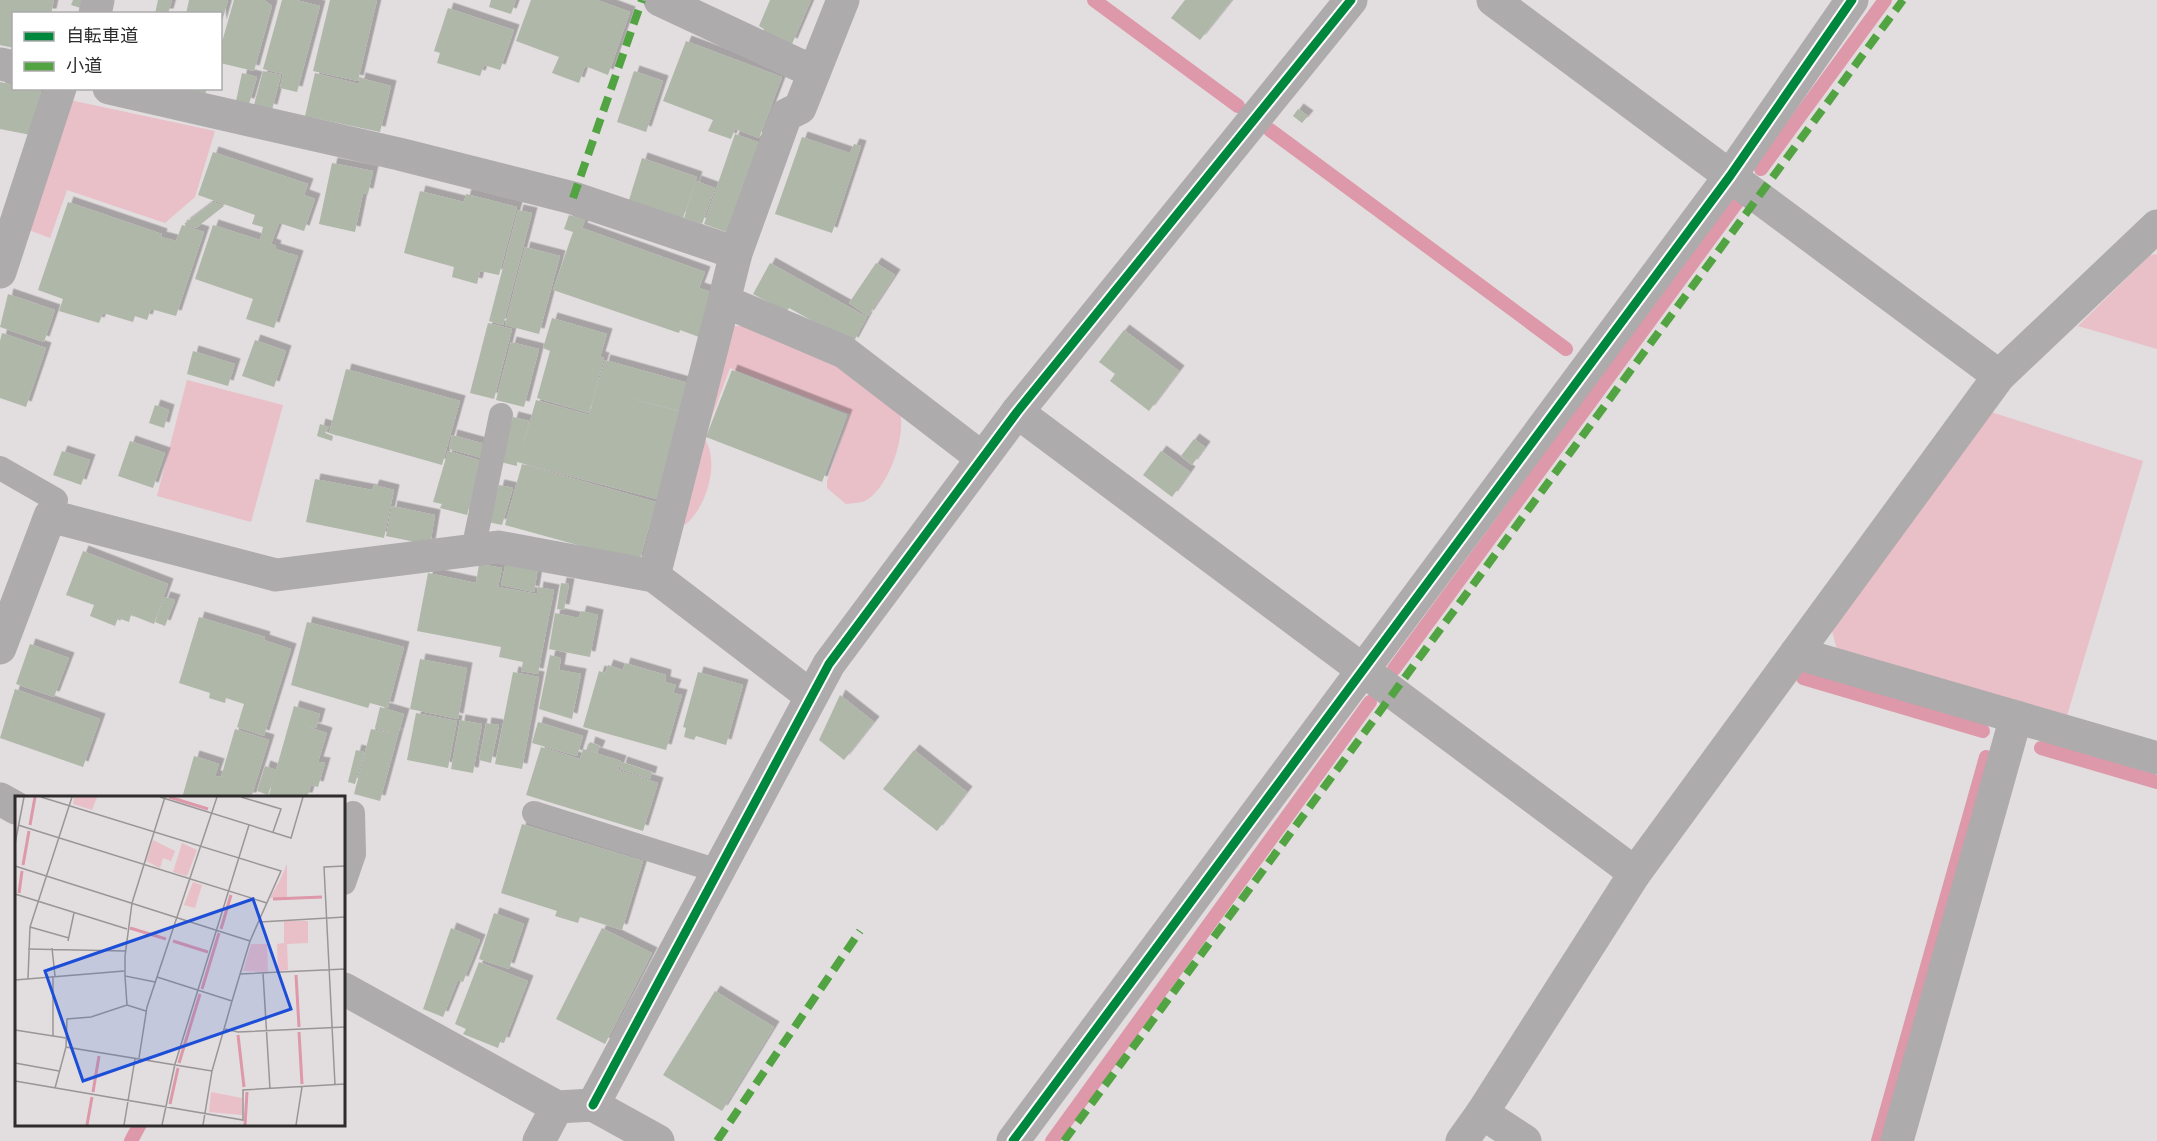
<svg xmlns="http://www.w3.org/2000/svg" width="2157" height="1141" font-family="'IBM Plex Sans','Noto Sans JP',sans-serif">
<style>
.green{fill:#e9bfc8}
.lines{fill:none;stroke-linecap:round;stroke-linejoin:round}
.stream{stroke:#dd98aa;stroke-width:14}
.building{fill:#afb7a9;filter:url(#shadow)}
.lane{stroke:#adabac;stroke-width:24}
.street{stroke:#adabac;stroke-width:33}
.quiet{stroke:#52a443;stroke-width:8;stroke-dasharray:15 8;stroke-linecap:butt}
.cycleway-casing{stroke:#fff;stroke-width:13}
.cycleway{stroke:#00873e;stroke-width:9}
.inset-river{fill:none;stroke:#dd98aa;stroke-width:3}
.inset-road{fill:none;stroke:#9a9697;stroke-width:1.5}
.view{fill:#1d4ed8;fill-opacity:0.15;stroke:#1d4ed8;stroke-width:3}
.inset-edge{fill:none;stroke:#2f2c2d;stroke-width:3}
</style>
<defs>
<filter id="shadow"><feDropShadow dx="5.5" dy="-5.5" stdDeviation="0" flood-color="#0004"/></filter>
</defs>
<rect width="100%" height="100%" fill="#e2ddde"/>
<g class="green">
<polygon points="65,99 215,131 195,197 165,223 67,190 50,238 26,229"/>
<polygon points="2157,254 2157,349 2078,326 2150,255"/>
<path d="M728,326H746L827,359L900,413C906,437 888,489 865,501C860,503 851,503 846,504L827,488V481L850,414L730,368L704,438C721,462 706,508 685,525L675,522Z"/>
<polygon points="187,380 283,405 251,522 157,496"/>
<polygon points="1991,412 2143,461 2066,719 1838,654 1832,631"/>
</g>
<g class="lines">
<g class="stream">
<polyline points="1094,0 1238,106"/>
<polyline points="1270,130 1566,349"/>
<polyline points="1761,169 1885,0"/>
<polyline points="1394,669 1738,201"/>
<polyline points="1803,678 1983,731"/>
<polyline points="2041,748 2157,782"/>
<polyline points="131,1141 140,1124"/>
<polyline points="1052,1141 1370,702"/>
<polyline points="1878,1141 1986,757"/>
</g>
</g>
<g class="building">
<polygon points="0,0 54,0 51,14 14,14 14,48 0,45"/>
<polygon points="73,0 86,0 84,9 71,5"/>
<polygon points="158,0 172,0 168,14 155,14"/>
<polygon points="189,0 228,0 221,25 220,14 186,14"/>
<polygon points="234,0 264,0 272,6 254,71 220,63 220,49"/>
<polygon points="282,0 296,0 320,6 297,92 280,88 283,74 263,69"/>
<polygon points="330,0 377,0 358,81 313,71"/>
<polygon points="491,0 516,0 511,14 489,7"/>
<polygon points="531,0 597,0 630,12 608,75 585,66 579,83 552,73 559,57 516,41"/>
<polygon points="770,0 811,0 792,44 763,31 764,29 759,26"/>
<polygon points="1185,0 1232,0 1200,40 1171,18"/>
<polygon points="448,8 514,30 500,70 484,65 480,76 437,63 440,53 434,51"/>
<polygon points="686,41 782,77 759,138 735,129 731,139 708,131 713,120 663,101"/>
<polygon points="263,71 281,75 272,110 254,105"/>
<polygon points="634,71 663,81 646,132 617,122"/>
<polygon points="242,73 257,77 249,104 236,101"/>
<polygon points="315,73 359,84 360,78 391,86 380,132 305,116"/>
<polygon points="0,82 14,85 14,88 41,91 31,135 0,129"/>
<polygon points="192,88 207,88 205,95 191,92"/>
<polygon points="1298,109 1308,116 1302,123 1293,116"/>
<polygon points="735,134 763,144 732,234 704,224"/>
<polygon points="802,137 850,153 854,144 861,146 832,233 775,214"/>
<polygon points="213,152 308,184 304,195 315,199 304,231 279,223 271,244 276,246 275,249 298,256 274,328 246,319 253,299 195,279 213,225 260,240 263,227 252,224 255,215 198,195"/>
<polygon points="642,158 697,177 683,218 629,200"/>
<polygon points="332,163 373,171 368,194 363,193 355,232 319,224"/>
<polygon points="696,181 715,188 702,224 684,218"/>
<polygon points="420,191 464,202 466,194 517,207 499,275 480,271 477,284 452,277 454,267 404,253"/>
<polygon points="68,202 162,234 161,237 176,241 182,225 204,232 176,316 151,309 147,320 135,316 133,322 103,313 99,323 59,311 63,299 38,290"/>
<polygon points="213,202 224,206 196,228 184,224"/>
<polygon points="518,210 532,213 503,325 489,321"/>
<polygon points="569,215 585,220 582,228 705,272 699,288 711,292 704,311 708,313 699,337 680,330 679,333 553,290 573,232 564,229"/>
<polygon points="525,247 560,256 539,334 505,325"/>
<polygon points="770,263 867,317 853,343 789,308 786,312 753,294"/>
<polygon points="876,263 895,275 868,316 849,303"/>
<polygon points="8,294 55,310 44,342 0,327"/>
<polygon points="552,318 607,334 600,357 604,358 589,413 537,398 550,351 543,348"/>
<polygon points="488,323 512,329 494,399 470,393"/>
<polygon points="1124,330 1179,371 1149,411 1110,381 1115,374 1099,362"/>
<polygon points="2,333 46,348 26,407 0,398 0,341"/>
<polygon points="255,340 286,351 274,387 242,376"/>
<polygon points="511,342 539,349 524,407 496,400"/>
<polygon points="193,351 235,364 228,386 187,374"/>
<polygon points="605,360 688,383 680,411 614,394 680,412 657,499 517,462 517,466 500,462 513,417 529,421 519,460 536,400 589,415"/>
<polygon points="346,369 460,401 442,465 329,433"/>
<polygon points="732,370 847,415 822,482 706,437"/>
<polygon points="155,405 169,410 164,428 149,423"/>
<polygon points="320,424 329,427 325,433 333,436 332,441 317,436"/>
<polygon points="452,435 485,444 482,458 449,449"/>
<polygon points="1194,439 1205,447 1192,465 1181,456"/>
<polygon points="130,441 165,453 153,488 118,476"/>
<polygon points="62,451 90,460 81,485 53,475"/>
<polygon points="448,451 482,461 467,515 440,508 442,504 433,502"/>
<polygon points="1161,451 1190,472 1172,497 1143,475"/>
<polygon points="522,464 656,502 639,562 505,525"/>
<polygon points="315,479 372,490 374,485 394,490 384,538 306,522"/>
<polygon points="499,485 513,488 502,525 488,522"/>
<polygon points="392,506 435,515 430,545 386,536"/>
<polygon points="83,551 168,584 154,624 131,615 129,622 118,618 115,626 90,616 94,605 66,595"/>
<polygon points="506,562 538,568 534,592 501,585"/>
<polygon points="479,564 502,568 498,587 537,594 538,587 554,590 538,674 521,671 523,662 499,657 501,647 417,631 428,573 476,583"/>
<polygon points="561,583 569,584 564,610 557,609"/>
<polygon points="165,597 175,600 165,626 155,622"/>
<polygon points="581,611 598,615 590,657 549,649 555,613 579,618"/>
<polygon points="199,617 265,637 264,640 291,649 264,736 237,727 244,704 226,698 225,703 209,698 210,693 179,683"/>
<polygon points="307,622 404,647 388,708 370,703 368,708 291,685"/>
<polygon points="30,644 69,658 54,697 16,684"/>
<polygon points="550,655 561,658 559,670 581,674 572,719 539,709"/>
<polygon points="420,659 467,668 458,719 410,709"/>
<polygon points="625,663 666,675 665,682 676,685 673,693 682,695 666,750 583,727 599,671 605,673 608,665 623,670"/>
<polygon points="513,672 539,677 522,769 495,764"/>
<polygon points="698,672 743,685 726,745 696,736 694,740 684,737 686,728 683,727"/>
<polygon points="15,689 100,719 83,767 0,738"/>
<polygon points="840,695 874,722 844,760 819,740"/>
<polygon points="294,706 320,714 316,728 308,727 327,733 318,762 325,763 318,787 311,785 307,798 278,798 269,795"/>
<polygon points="380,707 404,714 398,735 375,728"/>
<polygon points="416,713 457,721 448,768 407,760"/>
<polygon points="460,720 482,724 473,773 451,769"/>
<polygon points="538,722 583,736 577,756 532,743"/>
<polygon points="486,723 499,725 491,763 479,760"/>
<polygon points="235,729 269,740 251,798 182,798 194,756 219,764 215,776 221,777"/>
<polygon points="371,729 398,735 380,801 354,794"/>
<polygon points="590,742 600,746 597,753 588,749"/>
<polygon points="541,747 580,759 583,749 621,761 618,770 658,783 643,831 526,795"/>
<polygon points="356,750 364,752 355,784 348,782"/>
<polygon points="914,750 967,792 937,831 883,789"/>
<polygon points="622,762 652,772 650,779 620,769"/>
<polygon points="265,766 276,770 268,795 257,791"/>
<polygon points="522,824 643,861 622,930 580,917 578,923 555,916 557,911 501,893"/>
<polygon points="494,913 524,924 509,969 479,959"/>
<polygon points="451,928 480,940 463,982 458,980 443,1017 423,1009"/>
<polygon points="602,928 652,953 605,1044 556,1019"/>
<polygon points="479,962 528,981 504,1043 500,1042 498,1048 463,1034 466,1029 455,1024"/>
<polygon points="715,991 774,1027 722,1111 663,1075"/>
</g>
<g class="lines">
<g class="lane">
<polyline points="0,468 56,500 50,516"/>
<polyline points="473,550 501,415"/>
<polyline points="534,813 718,871"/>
<polyline points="344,883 354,854 353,813"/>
</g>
<g class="street">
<polyline points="660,0 814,72"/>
<polyline points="843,0 800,108 786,115 736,253 724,301 844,352 982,458"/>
<polyline points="1493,0 1999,376"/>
<polyline points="95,14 98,0"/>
<polyline points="0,64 14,67"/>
<polyline points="109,88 399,154 573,198 736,253"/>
<polyline points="0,272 60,88"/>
<polyline points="1017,412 1635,873"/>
<polyline points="654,576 724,301"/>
<polyline points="0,648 50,516 276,575 498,547 654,576 811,696"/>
<polyline points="1796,653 2157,758"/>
<polyline points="0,799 16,808"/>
<polyline points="344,989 557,1107 593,1105 658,1141"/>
<polyline points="593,1105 829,664 1017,412 1351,0"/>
<polyline points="1482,1113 1525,1141"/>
<polyline points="539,1141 557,1107"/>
<polyline points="1013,1141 1730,176 1852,0"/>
<polyline points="1462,1141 1482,1113 1635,873 1999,376 2157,226"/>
<polyline points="1897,1141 2016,717"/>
</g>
<g class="quiet">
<polyline points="573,198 642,0"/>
<polyline points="717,1141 860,931"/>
<polyline points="1064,1141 1903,0"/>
</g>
<defs>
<g id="cycleway">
<polyline points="593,1105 829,664 1017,412 1351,0"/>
<polyline points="1013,1141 1730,176 1852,0"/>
</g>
</defs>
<use href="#cycleway" class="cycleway-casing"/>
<use href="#cycleway" class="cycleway"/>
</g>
<g transform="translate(15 796)">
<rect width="330" height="330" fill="#e2ddde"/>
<path d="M59,1H82L77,14L58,8ZM138,44L160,55L156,65L148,62L145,72L131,65ZM167,47L182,54L172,80L158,76ZM272,68V102H255L265,84ZM178,86L187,89L180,112L169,109ZM269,125H293V147L272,148L273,174L263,175L262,148L269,147ZM236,148H252L253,176L228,175ZM196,296L227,302V319L194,316Z" fill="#e9bfc8"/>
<path class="inset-river" d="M154,1L193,13M15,29L20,1M8,69L14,35M4,97L7,75M258,103L307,101M115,132L151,143M206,133L216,99M158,145L193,156M281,179L284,231M187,193L204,137M284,236L287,288M223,239L229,291M164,267L185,198M78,296L84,260M155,308L163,272M72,329L77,301M230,329L232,296"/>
<path class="inset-road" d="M26,1L266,75L235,145L217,205L197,275L188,329M145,1L276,42L288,1M226,1L266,13L258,36M3,29L252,107M0,48L9,1M0,70L235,145M0,98L112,133M245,126L330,121M15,131L54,142M53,145L59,117M37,152L40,180M13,153L111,155M248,177L255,293M225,178L330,173M110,180L112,209M142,181L217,205M13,183L15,131L57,1M0,184L109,175M140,186L110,180V160L117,107L150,1M131,215L112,209L76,221L52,223L51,251L197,275M210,233L223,236L330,231M0,234L51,242M38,240V180M124,262L132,211L202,1M0,267L44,275M0,285L228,324V294L330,288M320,289L309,71L330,70M40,292L51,251M109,329L120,263M147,329L160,268L234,29M281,329L287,291"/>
<path class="view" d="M238,103L276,213L68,285L30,175Z"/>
<rect width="330" height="330" class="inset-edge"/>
</g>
<rect x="12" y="12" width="210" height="78" fill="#ffffff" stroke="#acabab" stroke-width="1.5"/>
<rect x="24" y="32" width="30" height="9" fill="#00873e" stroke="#acabab" stroke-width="1.5"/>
<text x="66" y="42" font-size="18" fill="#2f2c2d">自転車道</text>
<rect x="24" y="62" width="30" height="9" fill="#52a443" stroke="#acabab" stroke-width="1.5"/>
<text x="66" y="72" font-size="18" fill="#2f2c2d">小道</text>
</svg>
